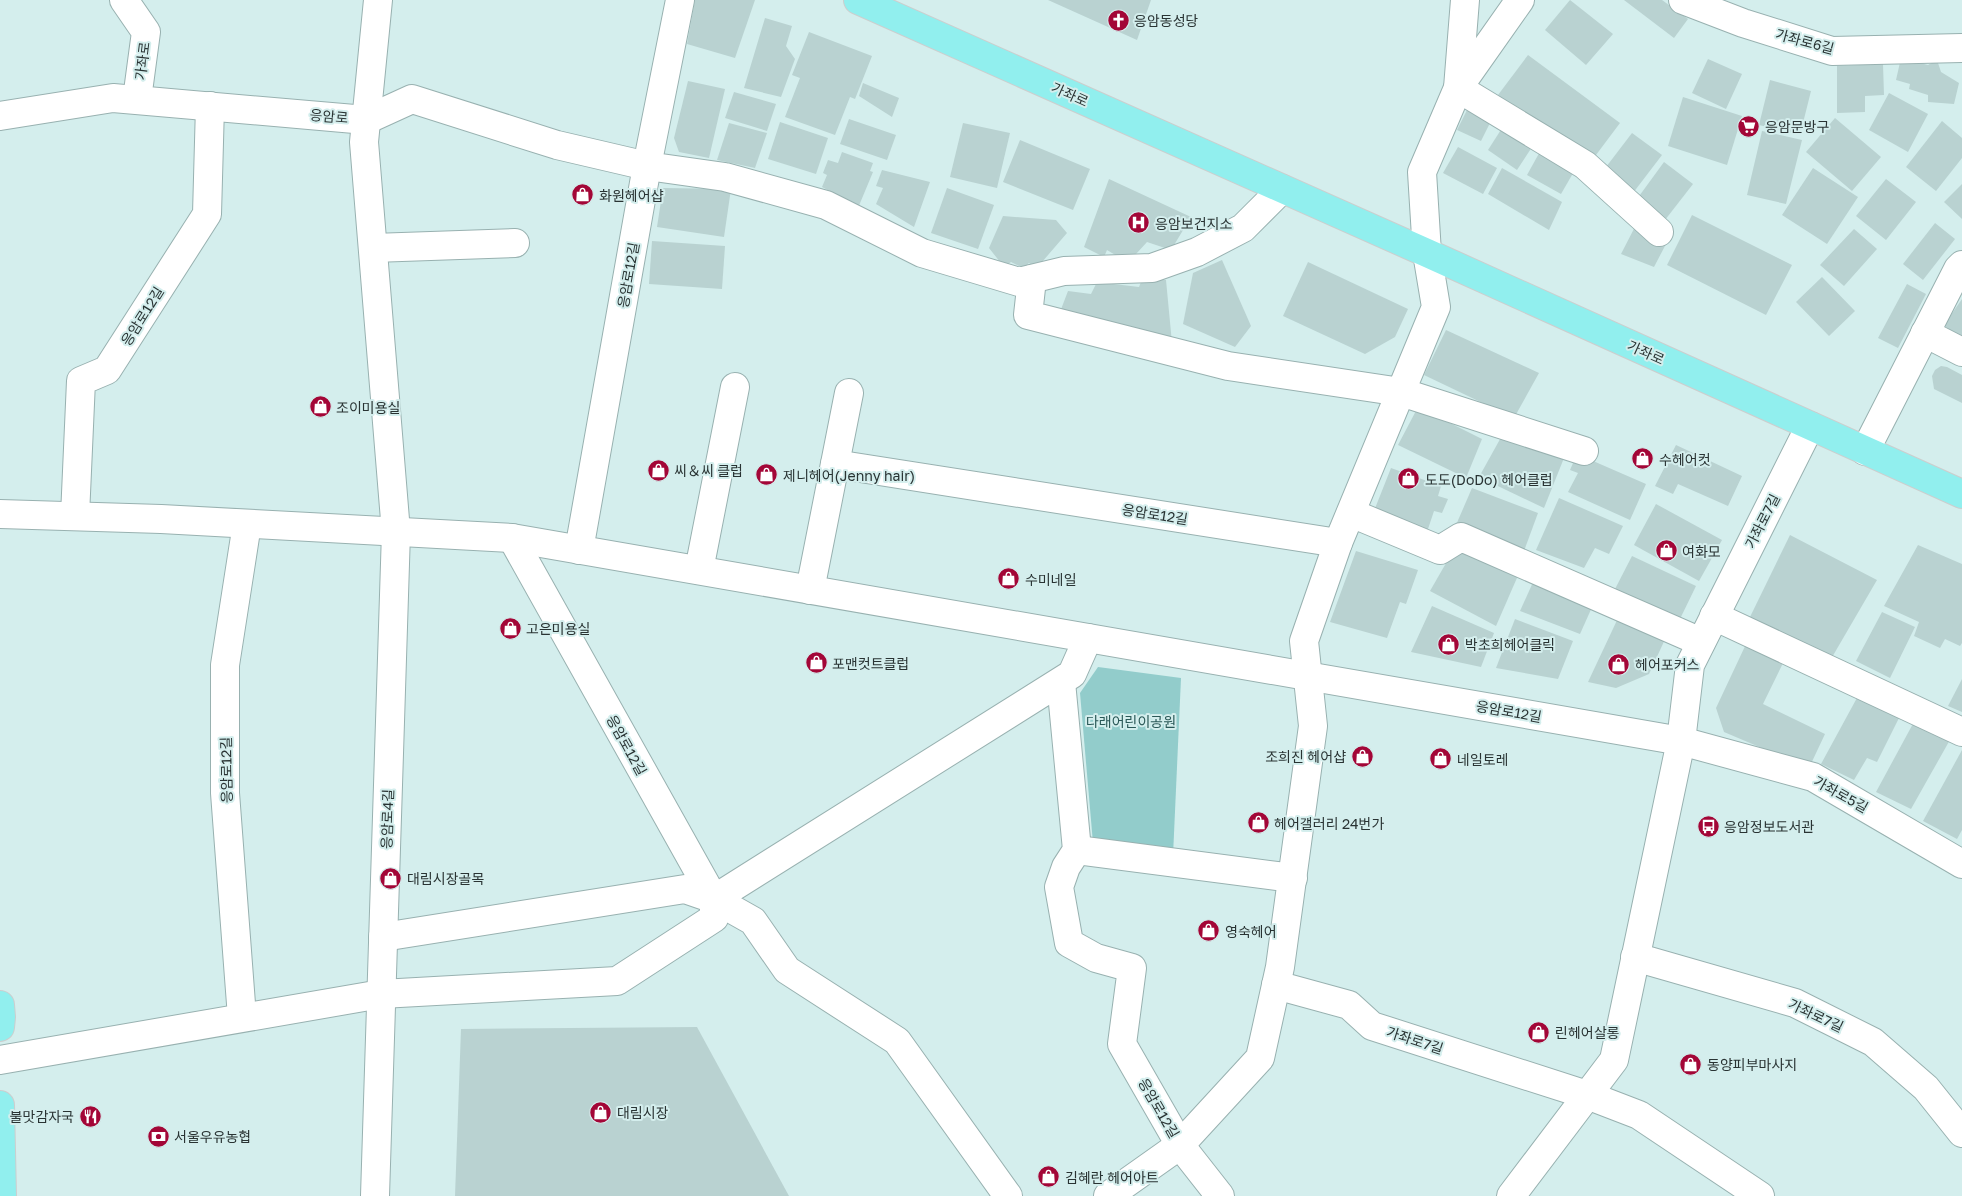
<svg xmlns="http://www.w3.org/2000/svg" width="1962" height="1196" font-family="'Golos Text','Noto Sans KR',sans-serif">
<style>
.green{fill:#92cccb}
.building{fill:#b9d2d1}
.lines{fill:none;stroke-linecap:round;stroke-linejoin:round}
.minor-casing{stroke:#98b1b0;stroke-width:30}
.major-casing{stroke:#cccece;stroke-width:30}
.minor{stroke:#fff;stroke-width:28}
.major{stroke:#91efee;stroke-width:28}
.labels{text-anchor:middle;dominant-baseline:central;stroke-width:4;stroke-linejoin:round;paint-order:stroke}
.poi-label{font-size:14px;fill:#293333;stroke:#d4eeed;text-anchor:start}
.street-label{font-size:14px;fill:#293333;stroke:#d4eeed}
.park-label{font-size:14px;fill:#2a5857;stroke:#d4eeed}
</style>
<rect width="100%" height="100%" fill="#d4eeed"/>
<polygon class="green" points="1098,667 1181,678 1173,856 1093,843 1080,693"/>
<g class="building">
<polygon points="695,0 755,0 735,58 687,44"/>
<polygon points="1048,0 1151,0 1137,40"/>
<polygon points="1570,0 1613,34 1586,65 1545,30"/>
<polygon points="1624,0 1662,0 1688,19 1674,38"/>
<polygon points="765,18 792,26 786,46 795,59 781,97 744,88"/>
<polygon points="809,32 872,56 855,99 850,97 835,135 785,117 800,78 792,75"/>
<polygon points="1528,55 1620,123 1590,163 1498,95"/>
<polygon points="1901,58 1928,65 1937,60 1941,72 1959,83 1954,104 1928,102 1928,95 1909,89 1910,84 1896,80"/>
<polygon points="1708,59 1742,74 1726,109 1692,93"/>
<polygon points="1883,64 1884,95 1865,96 1865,112 1837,113 1837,66"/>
<polygon points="1770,80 1811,91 1800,135 1759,125"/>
<polygon points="688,81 725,89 709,158 679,152 674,138"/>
<polygon points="863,83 899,98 892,117 859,96"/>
<polygon points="734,92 776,104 767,131 725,118"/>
<polygon points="1889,93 1928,114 1908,152 1869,130"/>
<polygon points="1683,97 1742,116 1727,165 1668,146"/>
<polygon points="1468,108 1492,119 1481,141 1457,130"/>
<polygon points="1835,118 1881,157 1852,191 1806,152"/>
<polygon points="849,119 896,135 887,160 840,144"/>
<polygon points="1942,121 1962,138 1962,158 1936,191 1906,167"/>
<polygon points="780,122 828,138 816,174 768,159"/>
<polygon points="729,123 767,133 755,168 717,160"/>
<polygon points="963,123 1010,133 997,188 950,177"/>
<polygon points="1504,125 1534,144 1517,170 1488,150"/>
<polygon points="1762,131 1802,140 1786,204 1747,195"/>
<polygon points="1632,133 1662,155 1633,193 1603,171"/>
<polygon points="1020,140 1090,169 1073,210 1003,182"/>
<polygon points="1458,147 1497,168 1483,194 1443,173"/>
<polygon points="1542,148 1576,168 1561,194 1527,175"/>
<polygon points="842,152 873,163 870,171 873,172 858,208 837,201 839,196 822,187 827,175 823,173 828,160 838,163"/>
<polygon points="1664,162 1693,184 1665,220 1637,199"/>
<polygon points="1502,168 1562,202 1549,230 1488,194"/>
<polygon points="1813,168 1858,197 1827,244 1782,215"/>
<polygon points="882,170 930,182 914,227 876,204 883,188 876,186"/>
<polygon points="1109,179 1191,217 1171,250 1147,242 1136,254 1117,256 1107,250 1104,257 1084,247"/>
<polygon points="1886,179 1916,202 1886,240 1856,216"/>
<polygon points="1962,184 1962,219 1944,202"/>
<polygon points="663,188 731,189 724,237 657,227"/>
<polygon points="947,188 994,205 978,249 931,233"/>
<polygon points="1692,215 1792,265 1766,315 1667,265"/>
<polygon points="1003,216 1056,220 1067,233 1036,269 1029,263 1023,268 1011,262 1004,267 989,248"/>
<polygon points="1638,221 1666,244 1654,267 1621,254"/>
<polygon points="1935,223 1955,239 1923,280 1903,264"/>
<polygon points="1854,229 1877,249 1844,286 1820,265"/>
<polygon points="652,241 725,246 722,289 649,284"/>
<polygon points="1222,260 1251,326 1235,347 1183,324 1193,273"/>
<polygon points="1308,262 1408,309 1395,337 1365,354 1283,316"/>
<polygon points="1143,277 1166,280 1172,343 1060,312 1068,291 1091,294 1097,282 1139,287"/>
<polygon points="1822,277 1855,311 1829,336 1796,302"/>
<polygon points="1907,284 1926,294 1898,348 1878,338"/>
<polygon points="1962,299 1962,340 1944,325"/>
<polygon points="1446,330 1539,373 1514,418 1424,375"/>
<polygon points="1941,366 1947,367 1962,375 1962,403 1934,389 1932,376 1935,370"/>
<polygon points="1418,407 1482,439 1466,478 1398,445"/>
<polygon points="1504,432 1564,458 1544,508 1479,477"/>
<polygon points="1676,445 1742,476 1728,506 1678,484 1673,494 1655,486"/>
<polygon points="1577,454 1646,484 1630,520 1568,492 1578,473 1570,470"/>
<polygon points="1391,468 1441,486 1438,496 1448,499 1442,513 1434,511 1425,538 1372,516"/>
<polygon points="1472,488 1538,513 1524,551 1456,525"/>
<polygon points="1559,498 1623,526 1609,554 1595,548 1584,568 1536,550"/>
<polygon points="1656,504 1722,540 1699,581 1634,545"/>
<polygon points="1790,535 1877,580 1831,659 1750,617"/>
<polygon points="1457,544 1520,571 1496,626 1430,591"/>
<polygon points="1918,545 1962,564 1962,643 1960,646 1945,639 1940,648 1914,636 1919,622 1884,606"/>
<polygon points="1356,551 1418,570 1406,604 1400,602 1387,638 1330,622"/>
<polygon points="1632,556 1696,586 1679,621 1614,591"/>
<polygon points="1534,580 1593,605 1580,634 1520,611"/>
<polygon points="1432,606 1494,633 1481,667 1411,652"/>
<polygon points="1882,612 1915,627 1890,678 1856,661"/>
<polygon points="1619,616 1667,635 1649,674 1616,688 1588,682"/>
<polygon points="1515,619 1573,641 1558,679 1496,668"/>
<polygon points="1747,642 1784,661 1763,704 1825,734 1809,768 1724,732 1716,708"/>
<polygon points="1962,679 1962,712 1948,706"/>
<polygon points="1858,696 1900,716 1877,762 1867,758 1854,780 1821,764"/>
<polygon points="1915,720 1951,738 1911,809 1876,792"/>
<polygon points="1962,750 1962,830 1957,839 1923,821"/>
<polygon points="697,1027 789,1196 455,1196 461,1029"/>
</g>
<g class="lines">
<defs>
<g id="minor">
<polyline points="124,0 146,32 137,99"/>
<polyline points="1465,0 1458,88 1585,165 1659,232"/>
<polyline points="1683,0 1743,23 1832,51 1962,48"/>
<polyline points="0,116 113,98 366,120 412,99 557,145 647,166 725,177 826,205 922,253 1019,282 1064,271 1152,268 1197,252 1243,228 1282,189"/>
<polyline points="373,248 515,243"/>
<polyline points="1032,279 1028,315 1228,366 1401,392 1584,451"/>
<polyline points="1925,333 1962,352"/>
<polyline points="1865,451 1958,269 1962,265"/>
<polyline points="835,464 1338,543"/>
<polyline points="1351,513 1440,550 1461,537 1701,642"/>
<polyline points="0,514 161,519 512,538 1681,741 1813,777 1962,864"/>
<polyline points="75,516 81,381 107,370 207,214 210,106"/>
<polyline points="512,538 714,899 753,921 787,970 897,1041 1008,1196"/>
<polyline points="579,550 647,166 680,0"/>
<polyline points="699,570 735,387"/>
<polyline points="810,590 849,393"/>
<polyline points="1714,616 1962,732"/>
<polyline points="1061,682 1077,850 1066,867 1059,887 1069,943 1096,958 1132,968 1122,1044 1180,1145 1220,1196"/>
<polyline points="1077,850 1293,878"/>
<polyline points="714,899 1072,674 1088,638"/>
<polyline points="383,937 685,889 714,899"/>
<polyline points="1635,957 1795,1003 1873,1042 1926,1088 1962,1133"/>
<polyline points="1276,985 1349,1005 1372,1026 1587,1095 1639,1115 1760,1196"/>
<polyline points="242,1017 225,793 225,665 247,524"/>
<polyline points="0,1060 381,994 617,981 714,918 714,899"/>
<polyline points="375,1196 396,532 364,142 378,0"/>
<polyline points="1108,1196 1180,1145 1260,1058 1280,967 1313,726 1304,641 1338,543 1436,307 1427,253 1422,172 1458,88 1520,0"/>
<polyline points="1511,1196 1614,1060 1681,741 1690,665 1810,426"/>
</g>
<g id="major">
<polyline points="858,0 1427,253 1962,494"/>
<polyline points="0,1005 1,1017 0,1027"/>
<polyline points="0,1105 2,1196"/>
</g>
</defs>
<use href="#minor" class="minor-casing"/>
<use href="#major" class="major-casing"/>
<use href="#minor" class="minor"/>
<use href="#major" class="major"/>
</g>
<defs>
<symbol id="church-disc" viewBox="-11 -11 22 22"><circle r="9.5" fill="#a30637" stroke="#d4eeed"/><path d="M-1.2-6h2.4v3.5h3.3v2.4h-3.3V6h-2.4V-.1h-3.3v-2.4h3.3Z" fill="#fff"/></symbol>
<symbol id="supermarket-disc" viewBox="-11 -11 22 22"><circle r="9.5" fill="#a30637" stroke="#d4eeed"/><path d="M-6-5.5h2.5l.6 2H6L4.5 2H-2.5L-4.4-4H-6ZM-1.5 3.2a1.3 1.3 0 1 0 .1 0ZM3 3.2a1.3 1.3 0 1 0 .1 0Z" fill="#fff"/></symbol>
<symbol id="shop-disc" viewBox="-11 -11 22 22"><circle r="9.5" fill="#a30637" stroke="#d4eeed"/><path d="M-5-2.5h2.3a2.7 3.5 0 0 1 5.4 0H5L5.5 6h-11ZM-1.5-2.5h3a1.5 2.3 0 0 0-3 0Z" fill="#fff"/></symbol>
<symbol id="hospital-disc" viewBox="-11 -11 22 22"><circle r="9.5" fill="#a30637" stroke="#d4eeed"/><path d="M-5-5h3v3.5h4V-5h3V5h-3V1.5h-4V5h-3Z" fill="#fff"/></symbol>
<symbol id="bus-disc" viewBox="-11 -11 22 22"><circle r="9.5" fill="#a30637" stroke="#d4eeed"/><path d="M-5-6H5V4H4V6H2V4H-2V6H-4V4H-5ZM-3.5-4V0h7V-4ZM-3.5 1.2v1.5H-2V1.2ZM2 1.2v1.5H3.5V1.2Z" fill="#fff"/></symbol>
<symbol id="restaurant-disc" viewBox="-11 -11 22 22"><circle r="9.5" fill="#a30637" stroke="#d4eeed"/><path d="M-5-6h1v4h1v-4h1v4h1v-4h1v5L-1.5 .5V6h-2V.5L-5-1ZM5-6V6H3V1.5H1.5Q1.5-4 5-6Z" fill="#fff"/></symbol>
<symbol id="bank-disc" viewBox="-11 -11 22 22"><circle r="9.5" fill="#a30637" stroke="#d4eeed"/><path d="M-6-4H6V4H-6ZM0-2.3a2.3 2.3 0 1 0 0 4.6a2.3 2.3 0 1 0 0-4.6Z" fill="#fff"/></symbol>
</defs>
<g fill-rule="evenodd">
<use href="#church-disc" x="1106" y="8" width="25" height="25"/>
<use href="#supermarket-disc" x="1736" y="114" width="25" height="25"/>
<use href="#shop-disc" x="570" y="182" width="25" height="25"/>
<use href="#hospital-disc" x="1126" y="210" width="25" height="25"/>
<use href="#shop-disc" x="308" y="394" width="25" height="25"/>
<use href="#shop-disc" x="1630" y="446" width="25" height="25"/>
<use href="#shop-disc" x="646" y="458" width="25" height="25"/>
<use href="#shop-disc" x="754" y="462" width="25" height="25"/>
<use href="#shop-disc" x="1396" y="466" width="25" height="25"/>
<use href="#shop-disc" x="1654" y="538" width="25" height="25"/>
<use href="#shop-disc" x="996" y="566" width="25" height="25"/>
<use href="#shop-disc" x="498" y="616" width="25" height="25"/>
<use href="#shop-disc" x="1436" y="632" width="25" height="25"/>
<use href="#shop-disc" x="804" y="650" width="25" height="25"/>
<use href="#shop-disc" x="1606" y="652" width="25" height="25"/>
<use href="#shop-disc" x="1350" y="744" width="25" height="25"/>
<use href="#shop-disc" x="1428" y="746" width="25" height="25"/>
<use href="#shop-disc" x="1246" y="810" width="25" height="25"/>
<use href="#bus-disc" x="1696" y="814" width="25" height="25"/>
<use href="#shop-disc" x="378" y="866" width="25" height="25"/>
<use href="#shop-disc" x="1196" y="918" width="25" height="25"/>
<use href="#shop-disc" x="1526" y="1020" width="25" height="25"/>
<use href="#shop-disc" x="1678" y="1052" width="25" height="25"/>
<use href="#shop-disc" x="588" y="1100" width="25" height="25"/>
<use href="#restaurant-disc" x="78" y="1104" width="25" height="25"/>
<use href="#bank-disc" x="146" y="1124" width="25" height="25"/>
<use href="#shop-disc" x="1036" y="1164" width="25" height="25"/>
</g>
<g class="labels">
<g class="poi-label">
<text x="1134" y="20">응암동성당</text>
<text x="1765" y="126">응암문방구</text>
<text x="599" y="195">화원헤어샵</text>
<text x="1155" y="223">응암보건지소</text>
<text x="336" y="407">조이미용실</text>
<text x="1659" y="459">수헤어컷</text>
<text x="674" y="470">씨＆씨 클럽</text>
<text x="783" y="475">제니헤어(Jenny hair)</text>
<text x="1425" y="479">도도(DoDo) 헤어클럽</text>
<text x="1682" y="551">여화모</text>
<text x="1025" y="579">수미네일</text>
<text x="526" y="628">고은미용실</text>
<text x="1465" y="644">박초희헤어클릭</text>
<text x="832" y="663">포맨컷트클럽</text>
<text x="1635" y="664">헤어포커스</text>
<text x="1346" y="756" text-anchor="end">조희진 헤어샵</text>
<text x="1457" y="759">네일토레</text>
<text x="1274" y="823">헤어갤러리 24번가</text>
<text x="1724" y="826">응암정보도서관</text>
<text x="407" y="878">대림시장골목</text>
<text x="1225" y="931">영숙헤어</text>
<text x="1555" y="1032">린헤어살롱</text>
<text x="1707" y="1064">동양피부마사지</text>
<text x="617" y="1112">대림시장</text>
<text x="74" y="1116" text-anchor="end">불맛감자국</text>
<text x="174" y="1136">서울우유농협</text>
<text x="1065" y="1177">김혜란 헤어아트</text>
</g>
<g class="street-label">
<text transform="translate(1805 41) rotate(15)">가좌로6길</text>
<text transform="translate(142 61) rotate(-83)">가좌로</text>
<text transform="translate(1070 94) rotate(24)">가좌로</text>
<text transform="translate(329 116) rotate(5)">응암로</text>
<text transform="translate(628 275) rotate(-80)">응암로12길</text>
<text transform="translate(142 316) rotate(-58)">응암로12길</text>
<text transform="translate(1646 352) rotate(24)">가좌로</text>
<text transform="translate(1155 514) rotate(9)">응암로12길</text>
<text transform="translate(1762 521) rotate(-63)">가좌로7길</text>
<text transform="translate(1509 711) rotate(10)">응암로12길</text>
<text transform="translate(627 745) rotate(61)">응암로12길</text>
<text transform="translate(226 770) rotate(-91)">응암로12길</text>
<text transform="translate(1841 794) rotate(29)">가좌로5길</text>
<text transform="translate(387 819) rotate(-88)">응암로4길</text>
<text transform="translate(1816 1015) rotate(25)">가좌로7길</text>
<text transform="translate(1415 1040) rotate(18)">가좌로7길</text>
<text transform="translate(1159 1108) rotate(60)">응암로12길</text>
</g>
<g class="park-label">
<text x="1131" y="721">다래어린이공원</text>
</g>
</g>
</svg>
